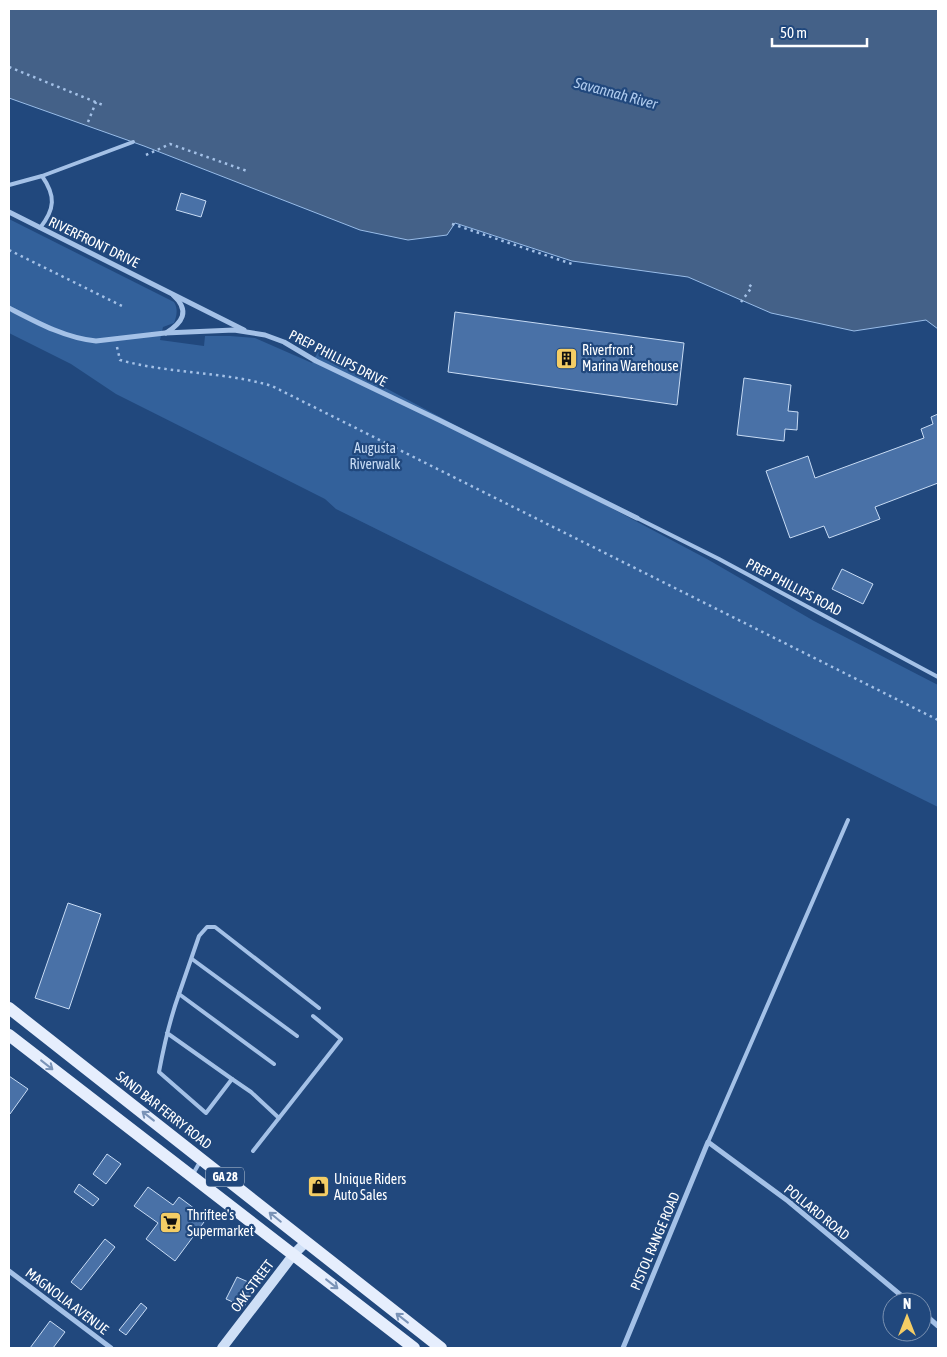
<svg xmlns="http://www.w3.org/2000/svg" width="947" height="1357" font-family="'Asap Condensed',sans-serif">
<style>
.green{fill:#33619b}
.water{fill:#446188;stroke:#98bce8}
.building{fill:#4971a7;stroke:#c8dcf5}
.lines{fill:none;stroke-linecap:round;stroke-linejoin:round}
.path{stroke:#a4c1e7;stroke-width:2.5;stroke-dasharray:2.5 4;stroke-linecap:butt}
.lane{stroke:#a4c1e7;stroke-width:4}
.street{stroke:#a4c1e7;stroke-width:5}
.secondary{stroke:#cedff6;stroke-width:10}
.primary{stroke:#e6eefd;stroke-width:12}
.oneway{stroke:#7a93b7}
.labels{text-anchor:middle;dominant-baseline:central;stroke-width:4.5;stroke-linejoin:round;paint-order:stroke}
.shield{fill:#21487d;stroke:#bcc8d8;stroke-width:1}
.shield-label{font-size:12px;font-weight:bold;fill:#fff}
.street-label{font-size:14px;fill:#fff;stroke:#21487d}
.poi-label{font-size:14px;fill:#fff;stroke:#21487d;text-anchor:start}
.park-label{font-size:14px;fill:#c8dcf5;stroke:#21487d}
.water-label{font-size:15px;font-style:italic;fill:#afcbee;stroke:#21487d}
</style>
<rect width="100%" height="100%" fill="#21487d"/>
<path class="green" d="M9,219L174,302C178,308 177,316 174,323L163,327L160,340L204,346L205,336H230L255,338L312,363L318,352L707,559L814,621L938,685V807L336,509L325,499L116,394L71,364L9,333Z"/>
<polygon class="water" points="9,9 938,9 938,329 926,320 854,331 771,313 688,277 572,261 455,223 447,235 408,240 360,230 144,146 9,98"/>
<g class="building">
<polygon points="181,193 206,201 201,217 176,210"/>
<polygon points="455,312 684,343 677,405 448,372"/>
<polygon points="744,378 791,385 788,411 798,412 797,430 785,429 784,441 737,435"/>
<polygon points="938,414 938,483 875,507 880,519 829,538 824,526 790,538 766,471 808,456 815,478 924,438 921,429 933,424 931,417"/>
<polygon points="842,569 873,584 863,604 832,589"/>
<polygon points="68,903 101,914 69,1009 35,998"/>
<polygon points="9,1076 28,1089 10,1114 9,1114"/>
<polygon points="107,1154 121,1164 106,1184 93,1174"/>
<polygon points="79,1184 99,1199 93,1206 74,1192"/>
<polygon points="148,1187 173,1205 179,1197 207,1218 175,1261 146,1239 158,1223 134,1206"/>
<polygon points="105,1239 115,1247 81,1290 71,1282"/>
<polygon points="237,1277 255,1285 244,1307 226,1299"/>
<polygon points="141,1303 147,1308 126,1335 119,1330"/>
<polygon points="50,1321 65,1332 53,1348 30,1348"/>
</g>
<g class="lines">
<g class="path">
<polyline points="9,67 103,105"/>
<polyline points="88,122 96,102"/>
<polyline points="146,155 170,144 247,171"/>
<polyline points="452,224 572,264"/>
<polyline points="9,250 122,306"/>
<polyline points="741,302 752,287 747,283"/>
<path d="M117,347L120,360C170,374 222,371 272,386L938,720"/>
</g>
<g class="lane">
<polyline points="42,176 133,142"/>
<path d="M9,185L42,176C56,196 55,209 40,228"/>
<polyline points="637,518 719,559 938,677"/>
<polyline points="192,959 297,1036"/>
<path d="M167,1033L232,1079L206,1113L159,1072C164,1045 170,1019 179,994"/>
<polyline points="274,1064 179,994 199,936 207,927 215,927 319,1008"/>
<polyline points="232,1079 251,1092 279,1118 341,1039 313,1016"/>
<polyline points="708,1142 848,820"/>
<polyline points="253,1151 279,1118"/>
<polyline points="193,1174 201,1160"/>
</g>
<g class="street">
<polyline points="9,212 244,330"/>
<path d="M9,308C36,322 65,338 96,341L165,333L234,330L265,335L284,342L316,361L439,420L637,518"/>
<path d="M166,333C182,323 191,311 173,295"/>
<polyline points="9,1271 111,1348"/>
<polyline points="922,1312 938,1326"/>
<polyline points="623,1348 708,1142 788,1201 909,1302"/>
</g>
<polyline class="secondary" points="222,1348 294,1254 306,1242"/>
<g class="primary">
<polyline points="9,1008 441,1348"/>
<polyline points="9,1035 414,1348"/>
</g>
</g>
<defs><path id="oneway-shaft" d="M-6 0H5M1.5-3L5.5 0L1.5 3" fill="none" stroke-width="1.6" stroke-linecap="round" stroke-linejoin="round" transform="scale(1.25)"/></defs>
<g class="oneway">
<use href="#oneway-shaft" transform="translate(47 1065) rotate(38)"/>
<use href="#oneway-shaft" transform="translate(148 1116) rotate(-142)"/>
<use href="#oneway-shaft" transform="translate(275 1217) rotate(-141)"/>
<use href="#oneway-shaft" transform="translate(332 1284) rotate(38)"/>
<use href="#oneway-shaft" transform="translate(402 1318) rotate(-142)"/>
</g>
<defs>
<symbol id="building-square" viewBox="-11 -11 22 22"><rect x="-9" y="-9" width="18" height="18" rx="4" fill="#f4cd65" stroke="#21487d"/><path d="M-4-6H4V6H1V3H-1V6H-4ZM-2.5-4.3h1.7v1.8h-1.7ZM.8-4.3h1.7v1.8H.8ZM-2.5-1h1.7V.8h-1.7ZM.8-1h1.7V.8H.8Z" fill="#111"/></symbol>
<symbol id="shop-square" viewBox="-11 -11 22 22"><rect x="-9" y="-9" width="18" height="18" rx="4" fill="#f4cd65" stroke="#21487d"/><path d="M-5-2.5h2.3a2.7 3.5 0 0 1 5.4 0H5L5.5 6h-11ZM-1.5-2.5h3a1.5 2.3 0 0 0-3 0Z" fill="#111"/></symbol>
<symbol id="supermarket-square" viewBox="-11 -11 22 22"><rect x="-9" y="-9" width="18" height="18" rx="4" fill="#f4cd65" stroke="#21487d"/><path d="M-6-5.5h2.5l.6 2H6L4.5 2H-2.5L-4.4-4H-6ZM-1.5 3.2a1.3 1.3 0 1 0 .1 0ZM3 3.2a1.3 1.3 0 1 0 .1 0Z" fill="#111"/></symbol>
</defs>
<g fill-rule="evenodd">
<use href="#building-square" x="554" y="346" width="25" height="25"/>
<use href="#shop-square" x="306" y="1174" width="25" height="25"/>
<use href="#supermarket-square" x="158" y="1210" width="25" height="25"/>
</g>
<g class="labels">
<rect class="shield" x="206" y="1167.5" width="38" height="19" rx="4"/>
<g class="shield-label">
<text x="225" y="1177">GA 28</text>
</g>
<g class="street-label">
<text transform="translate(94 242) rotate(26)">RIVERFRONT DRIVE</text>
<text transform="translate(338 358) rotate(27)">PREP PHILLIPS DRIVE</text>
<text transform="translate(794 587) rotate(28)">PREP PHILLIPS ROAD</text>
<text transform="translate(164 1110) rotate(38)">SAND BAR FERRY ROAD</text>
<text transform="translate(817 1212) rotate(39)">POLLARD ROAD</text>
<text transform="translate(655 1241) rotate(-67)">PISTOL RANGE ROAD</text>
<text transform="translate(252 1286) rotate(-53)">OAK STREET</text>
<text transform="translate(67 1301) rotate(37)">MAGNOLIA AVENUE</text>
</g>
<g class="poi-label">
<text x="582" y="350">Riverfront<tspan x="582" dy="16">Marina Warehouse</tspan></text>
<text x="334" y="1179">Unique Riders<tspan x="334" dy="16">Auto Sales</tspan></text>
<text x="187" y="1215">Thriftee's<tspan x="187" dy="16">Supermarket</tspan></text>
</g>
<g class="park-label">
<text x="375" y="448">Augusta<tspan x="375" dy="16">Riverwalk</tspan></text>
</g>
<g class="water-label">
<text transform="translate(616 93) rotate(15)">Savannah River</text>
</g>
</g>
<rect width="947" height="1357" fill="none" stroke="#ffffff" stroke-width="20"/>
<g transform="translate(907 1317)"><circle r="24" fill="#21487d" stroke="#7a91b1"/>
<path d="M0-4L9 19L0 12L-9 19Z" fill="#f4cd65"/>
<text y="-8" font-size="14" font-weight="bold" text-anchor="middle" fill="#ffffff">N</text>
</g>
<path d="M772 38v8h95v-8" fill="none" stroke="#ffffff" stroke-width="2.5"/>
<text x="780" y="38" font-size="15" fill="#ffffff" stroke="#21487d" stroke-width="4" paint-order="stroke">50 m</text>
</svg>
